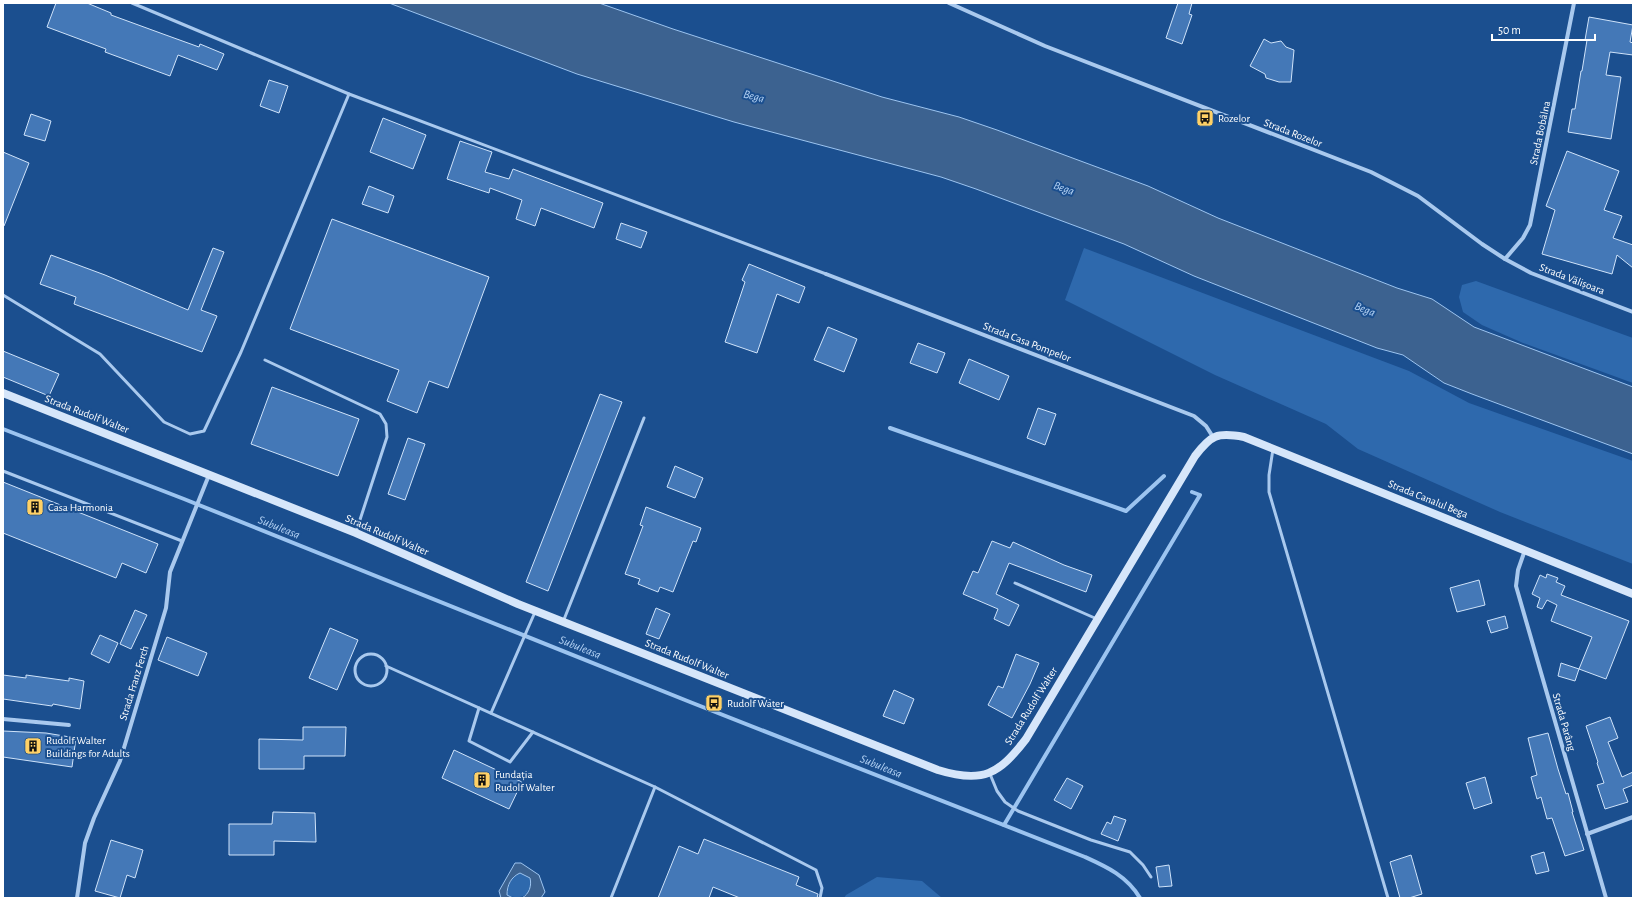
<svg xmlns="http://www.w3.org/2000/svg" width="1636" height="901" font-family="'Alegreya Sans',sans-serif">
<style>
.green{fill:#2e69ad}
.water{fill:#3c6290;stroke:#9cc4f0}
.lines{fill:none;stroke-linecap:round;stroke-linejoin:round}
.stream{stroke:#9cc4f0;stroke-width:4}
.building{fill:#4478b7;stroke:#cfe3fa}
.lane{stroke:#a9c9ee;stroke-width:3}
.street{stroke:#a9c9ee;stroke-width:4}
.secondary{stroke:#d6e6fa;stroke-width:8}
.labels{text-anchor:middle;dominant-baseline:central;stroke-width:4;stroke-linejoin:round;paint-order:stroke}
.poi-label{font-size:11px;fill:#fff;stroke:#1b4f8f;text-anchor:start}
.street-label{font-size:11px;fill:#fff;stroke:#1b4f8f}
.water-label{font-size:12px;font-style:italic;fill:#b5d3f5;stroke:#1b4f8f}
</style>
<rect width="100%" height="100%" fill="#1b4f8f"/>
<g class="green">
<polygon points="1084,248 1409,371 1469,403 1633,461 1633,564 1500,512 1358,449 1326,424 1215,375 1065,300"/>
<polygon points="1476,281 1633,338 1633,383 1523,343 1482,325 1463,312 1459,297 1462,285"/>
<path d="M520,872L530,878C535,894 521,901 507,895C508,885 511,877 520,872Z"/>
<polygon points="877,877 922,881 942,898 844,898 846,895"/>
</g>
<g class="water">
<polygon points="389,3 599,3 673,29 882,97 959,117 997,130 1148,186 1218,218 1397,288 1432,299 1474,327 1633,387 1633,454 1472,394 1444,383 1403,355 1377,348 1194,276 1124,244 976,189 941,177 734,122 577,74"/>
<path d="M515,863H521L539,875L545,892L541,898H522C529,894 532,886 530,878L520,873C511,877 507,885 507,895L513,898H501L499,891Z"/>
</g>
<g class="lines">
<g class="stream">
<polyline points="890,428 1126,511 1164,476"/>
<path d="M3,429L184,499L690,702L1085,857C1107,867 1127,876 1140,898"/>
<polyline points="1004,825 1200,495 1192,492"/>
</g>
</g>
<g class="building">
<polygon points="56,3 87,3 111,13 111,15 163,34 199,47 200,44 224,54 217,70 178,55 170,76 105,52 106,49 47,27"/>
<polygon points="1178,3 1192,3 1189,14 1192,15 1182,44 1166,38"/>
<polygon points="1589,17 1633,25 1630,42 1633,43 1633,55 1610,52 1606,75 1621,77 1611,139 1568,132 1572,109 1575,109 1581,71 1582,71 1587,40 1585,40"/>
<polygon points="1264,39 1271,43 1281,41 1286,47 1294,50 1291,82 1279,82 1266,78 1265,74 1250,66"/>
<polygon points="269,80 288,86 279,113 260,106"/>
<polygon points="31,114 51,121 45,141 24,135"/>
<polygon points="383,118 426,135 413,169 370,152"/>
<polygon points="460,141 492,152 485,172 509,179 513,169 603,203 594,228 541,208 535,226 516,219 522,200 490,188 489,193 447,179"/>
<polygon points="1567,151 1619,171 1604,210 1622,216 1613,238 1633,245 1633,268 1617,255 1612,274 1542,254 1555,210 1546,206"/>
<polygon points="3,152 29,163 4,226 3,226"/>
<polygon points="369,186 394,196 388,213 362,204"/>
<polygon points="332,219 489,277 448,388 429,381 417,413 387,401 399,370 290,329"/>
<polygon points="621,223 647,232 641,248 616,239"/>
<polygon points="213,248 224,252 201,310 217,316 202,352 74,304 76,297 40,284 51,255 105,275 188,310"/>
<polygon points="749,264 805,287 799,303 777,294 757,353 725,342 745,282 742,280"/>
<polygon points="828,327 857,339 844,372 814,360"/>
<polygon points="918,343 945,353 937,373 910,363"/>
<polygon points="3,351 59,374 49,396 3,377"/>
<polygon points="969,359 1009,376 999,400 959,383"/>
<polygon points="272,387 359,419 338,476 251,444"/>
<polygon points="600,394 622,402 548,591 526,582"/>
<polygon points="1038,408 1056,414 1045,445 1027,438"/>
<polygon points="408,438 425,444 405,500 388,494"/>
<polygon points="675,466 703,478 695,498 667,487"/>
<polygon points="3,482 158,544 146,573 122,563 116,578 3,533"/>
<polygon points="646,507 701,528 696,542 693,541 673,592 660,587 658,592 638,584 640,579 625,574 643,526 640,525"/>
<polygon points="992,541 1010,548 1013,542 1064,565 1092,575 1086,592 1009,563 996,594 1019,605 1009,626 994,619 998,609 963,594 973,571 978,573"/>
<polygon points="1547,574 1558,578 1556,582 1565,586 1561,595 1629,621 1606,679 1579,669 1592,637 1551,621 1557,605 1547,600 1542,609 1537,607 1540,598 1532,594 1540,575 1546,578"/>
<polygon points="1479,580 1485,605 1457,612 1450,588"/>
<polygon points="656,608 670,614 659,639 646,634"/>
<polygon points="135,610 147,615 131,649 120,644"/>
<polygon points="1505,616 1508,628 1491,633 1487,621"/>
<polygon points="330,628 358,640 337,690 309,678"/>
<polygon points="100,635 118,643 109,663 91,654"/>
<polygon points="167,637 207,653 198,676 158,660"/>
<polygon points="1016,654 1039,663 1030,684 1012,718 988,705 998,686 1003,688"/>
<polygon points="1561,663 1579,669 1575,681 1558,676"/>
<polygon points="3,675 26,678 26,675 69,681 69,678 84,681 80,709 53,704 52,706 3,699"/>
<polygon points="894,690 914,699 904,724 883,716"/>
<polygon points="1610,717 1618,738 1608,742 1622,777 1633,772 1633,785 1623,789 1628,802 1605,809 1597,785 1604,783 1597,763 1598,762 1586,726"/>
<polygon points="303,727 346,727 345,756 304,756 304,769 259,769 259,739 303,740"/>
<polygon points="3,731 46,733 76,738 72,767 3,757"/>
<polygon points="1548,733 1558,769 1566,794 1568,793 1573,812 1572,812 1584,850 1565,856 1552,818 1547,819 1541,797 1537,799 1531,777 1537,775 1528,738"/>
<polygon points="454,750 522,782 509,809 442,778"/>
<polygon points="1485,777 1492,803 1474,809 1466,783"/>
<polygon points="1067,778 1083,786 1071,809 1054,800"/>
<polygon points="273,812 315,813 316,842 274,841 274,855 229,855 229,824 272,824"/>
<polygon points="1114,816 1126,820 1118,841 1101,834 1107,822 1111,824"/>
<polygon points="704,839 799,877 796,885 818,894 817,898 740,898 713,887 709,898 658,898 679,846 698,854"/>
<polygon points="111,840 143,850 135,878 127,875 120,898 95,891"/>
<polygon points="1544,852 1549,871 1536,874 1531,856"/>
<polygon points="1411,855 1422,894 1409,898 1400,898 1390,862"/>
<polygon points="1169,865 1172,886 1159,887 1156,867"/>
</g>
<g class="lines">
<g class="lane">
<polyline points="132,3 349,94 826,274"/>
<polyline points="3,295 100,354 164,422 190,434 204,431 241,352 349,94"/>
<polyline points="265,360 380,414 386,424 387,437 356,532"/>
<polyline points="1273,449 1269,475 1269,492 1388,898"/>
<polyline points="3,471 182,541"/>
<polyline points="1015,583 1097,619"/>
<polyline points="563,622 644,418"/>
<circle cx="371" cy="670" r="16"/>
<polyline points="386,666 655,787 816,870 822,888 820,898"/>
<polyline points="479,708 469,741 510,762 533,732"/>
<polyline points="491,713 535,612"/>
<polyline points="990,774 997,791 1005,802 1018,811 1091,840 1130,852 1143,865 1151,877"/>
<polyline points="611,898 655,787"/>
</g>
<g class="street">
<polyline points="949,3 1045,46 1371,172 1418,196 1482,244 1505,259 1531,273 1633,312"/>
<polyline points="1505,259 1523,238 1530,225 1574,3"/>
<polyline points="826,274 1194,416 1206,426 1213,437"/>
<polyline points="1525,550 1518,570 1516,586 1606,898"/>
<polyline points="3,719 69,725"/>
<polyline points="1587,834 1633,817"/>
<polyline points="77,898 85,843 94,818 120,761 166,608 170,572 209,475"/>
</g>
<path class="secondary" d="M3,393L356,533L518,604L938,770C983,784 999,774 1026,739L1195,456C1211,435 1217,432 1244,437L1633,594"/>
</g>
<defs>
<symbol id="bus-square" viewBox="-11 -11 22 22"><rect x="-9" y="-9" width="18" height="18" rx="4" fill="#ffd166" stroke="#1b4f8f"/><path d="M-5-6H5V4H4V6H2V4H-2V6H-4V4H-5ZM-3.5-4V0h7V-4ZM-3.5 1.2v1.5H-2V1.2ZM2 1.2v1.5H3.5V1.2Z" fill="#111"/></symbol>
<symbol id="building-square" viewBox="-11 -11 22 22"><rect x="-9" y="-9" width="18" height="18" rx="4" fill="#ffd166" stroke="#1b4f8f"/><path d="M-4-6H4V6H1V3H-1V6H-4ZM-2.5-4.3h1.7v1.8h-1.7ZM.8-4.3h1.7v1.8H.8ZM-2.5-1h1.7V.8h-1.7ZM.8-1h1.7V.8H.8Z" fill="#111"/></symbol>
</defs>
<g fill-rule="evenodd">
<use href="#bus-square" x="1195" y="108" width="20" height="20"/>
<use href="#building-square" x="25" y="497" width="20" height="20"/>
<use href="#bus-square" x="704" y="693" width="20" height="20"/>
<use href="#building-square" x="23" y="736" width="20" height="20"/>
<use href="#building-square" x="472" y="770" width="20" height="20"/>
</g>
<g class="labels">
<g class="poi-label">
<text x="1218" y="118">Rozelor</text>
<text x="48" y="507">Casa Harmonia</text>
<text x="727" y="703">Rudolf Water</text>
<text x="46" y="740">Rudolf Walter<tspan x="46" dy="13">Buildings for Adults</tspan></text>
<text x="495" y="774">Fundația<tspan x="495" dy="13">Rudolf Walter</tspan></text>
</g>
<g class="street-label">
<text transform="translate(1293 133) rotate(21)">Strada Rozelor</text>
<text transform="translate(1540 133) rotate(-78)">Strada Bobâlna</text>
<text transform="translate(1572 279) rotate(21)">Strada Vălișoara</text>
<text transform="translate(1027 342) rotate(21)">Strada Casa Pompelor</text>
<text transform="translate(87 414) rotate(21)">Strada Rudolf Walter</text>
<text transform="translate(1428 499) rotate(22)">Strada Canalul Bega</text>
<text transform="translate(387 535) rotate(23)">Strada Rudolf Walter</text>
<text transform="translate(687 659) rotate(22)">Strada Rudolf Walter</text>
<text transform="translate(134 683) rotate(-73)">Strada Franz Ferch</text>
<text transform="translate(1031 706) rotate(-58)">Strada Rudolf Walter</text>
<text transform="translate(1564 722) rotate(74)">Strada Parâng</text>
</g>
<g class="water-label">
<text transform="translate(754 96) rotate(15)">Bega</text>
<text transform="translate(1064 188) rotate(20)">Bega</text>
<text transform="translate(1365 309) rotate(22)">Bega</text>
<text transform="translate(279 527) rotate(22)">Subuleasa</text>
<text transform="translate(580 647) rotate(22)">Subuleasa</text>
<text transform="translate(881 766) rotate(22)">Subuleasa</text>
</g>
</g>
<rect width="1636" height="901" fill="none" stroke="#ffffff" stroke-width="8"/>
<path d="M1492 34v6h103v-6" fill="none" stroke="#ffffff" stroke-width="2"/>
<text x="1498" y="34" font-size="12" fill="#ffffff" stroke="#1b4f8f" stroke-width="3" paint-order="stroke">50 m</text>
</svg>
